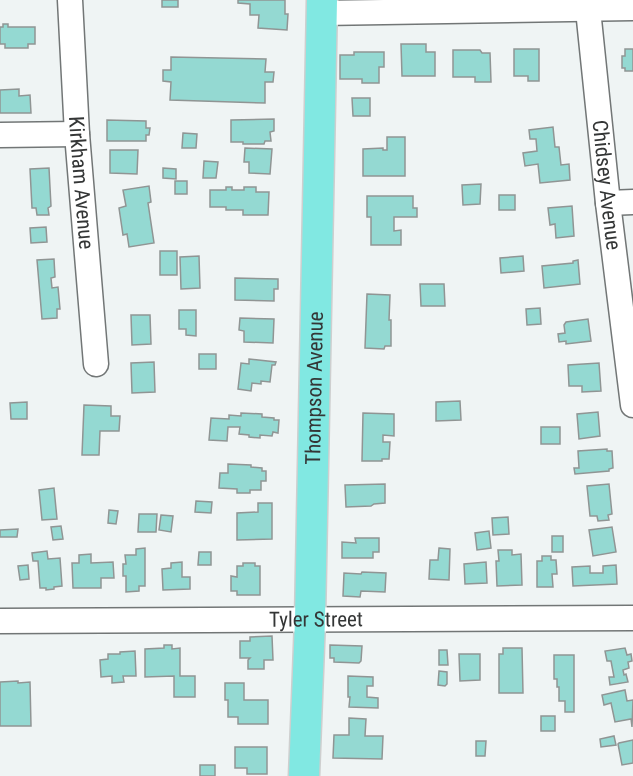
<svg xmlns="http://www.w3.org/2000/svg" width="633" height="776" font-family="'Roboto Condensed',sans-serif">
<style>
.building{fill:#94d9d2;stroke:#909594;stroke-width:1.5}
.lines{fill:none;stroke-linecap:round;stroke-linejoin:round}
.minor-casing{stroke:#727676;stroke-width:27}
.major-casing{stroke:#cecfcf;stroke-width:33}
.minor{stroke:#fff;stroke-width:24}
.major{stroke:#81e8e2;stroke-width:30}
.labels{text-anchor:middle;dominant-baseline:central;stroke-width:4.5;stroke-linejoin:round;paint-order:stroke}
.street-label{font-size:21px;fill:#343636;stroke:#eff4f4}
</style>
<rect width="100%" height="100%" fill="#eff4f4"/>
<g class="building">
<rect x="162" y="0" width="16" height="7"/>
<polygon points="238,0 285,0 285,14 288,14 287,30 258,28 259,15 250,15 250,4 238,3"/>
<polygon points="3,24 8,24 8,27 35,27 35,44 28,44 28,48 5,48 5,44 0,44 0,27 3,27"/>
<polygon points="401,44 426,44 426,52 435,52 435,76 402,76"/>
<polygon points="514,49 539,49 539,81 528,81 528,76 514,76"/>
<polygon points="625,49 633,49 633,71 625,71 625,68 622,68 622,56 625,56"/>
<polygon points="453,50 480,50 482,53 490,53 491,82 475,82 475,77 453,77"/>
<polygon points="354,52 384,52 384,67 379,67 379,83 362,83 362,79 340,79 340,55 354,55"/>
<polygon points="171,57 266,59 265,72 274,72 273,82 265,82 265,103 170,100 171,82 163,81 163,70 171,70"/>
<polygon points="19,89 19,96 30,95 31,113 0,113 0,90"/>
<polygon points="352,98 370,98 370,116 353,116"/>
<polygon points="274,119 274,131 270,132 271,141 265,141 264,144 243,144 243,142 231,142 231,120"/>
<polygon points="107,120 146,121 146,128 150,128 149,135 146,135 146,141 107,141"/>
<polygon points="553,127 555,147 559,147 561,165 569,164 570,180 540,183 538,164 525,166 523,153 537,151 536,139 530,139 529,130"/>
<polygon points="183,133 197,134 196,148 182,148"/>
<polygon points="387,137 405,137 405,176 363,176 363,149 383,148 383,150 387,150"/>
<polygon points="245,148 272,149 270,174 249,173 249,162 244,162"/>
<polygon points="110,150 138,150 137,174 110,173"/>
<polygon points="204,161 218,162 216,178 203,178"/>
<polygon points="49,168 51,206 48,208 49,215 37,215 36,208 32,208 30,169"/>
<polygon points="163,168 176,169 176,179 163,178"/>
<rect x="175" y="181" width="12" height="13"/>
<polygon points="481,184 480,204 463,205 462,185"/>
<polygon points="149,186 151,202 148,203 154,243 129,247 127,234 123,235 119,208 126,206 123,190"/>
<polygon points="226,187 232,187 232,190 244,190 244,187 256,187 256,192 269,192 268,215 243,215 243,210 226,210 226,207 210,207 210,190 226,190"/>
<rect x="499" y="195" width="16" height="15"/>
<polygon points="367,196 413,196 413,208 417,208 417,217 394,217 394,231 401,230 401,245 371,245 371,217 367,217"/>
<polygon points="572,206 574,236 556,238 555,224 550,225 548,208"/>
<polygon points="46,227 47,242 31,243 30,228"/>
<rect x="160" y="251" width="17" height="24"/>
<polygon points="199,256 200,288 181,289 180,257"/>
<polygon points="523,256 524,271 501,273 500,258"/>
<polygon points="54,259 55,277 51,278 52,288 58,287 60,309 57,309 57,318 42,319 37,260"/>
<polygon points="578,260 580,284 544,288 542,266 573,263 573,261"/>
<polygon points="235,278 278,279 278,289 274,289 274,301 235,300"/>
<polygon points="420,284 444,284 445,306 421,306"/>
<polygon points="367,294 390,295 389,320 391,320 391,346 385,346 384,349 365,348"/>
<polygon points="540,308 541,324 527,325 526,309"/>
<polygon points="179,310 196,310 196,336 186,335 186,329 179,329"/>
<polygon points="131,315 150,315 151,344 132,345"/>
<polygon points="240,318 274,319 273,343 244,342 244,331 239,330"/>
<polygon points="588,319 591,341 566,344 566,341 559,342 558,334 565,333 564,325 566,322"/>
<rect x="199" y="354" width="17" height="15"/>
<polygon points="249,359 276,362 275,365 272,365 270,382 261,381 261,384 252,383 251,391 238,389 241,363 249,364"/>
<polygon points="154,362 155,392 132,393 131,363"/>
<polygon points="599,363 601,391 582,392 582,386 569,386 568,365"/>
<polygon points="460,401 461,420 436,421 436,402"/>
<polygon points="27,402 27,419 11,419 10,403"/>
<polygon points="84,405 111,406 111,416 120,416 119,431 100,431 99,455 82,455"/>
<polygon points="598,412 600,436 579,439 577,414"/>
<polygon points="241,413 262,414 262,417 274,418 274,420 279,420 278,433 273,432 272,436 260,435 260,438 249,437 249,435 239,434 240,427 228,427 227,441 209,440 211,418 229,419 229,415 241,416"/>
<polygon points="363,413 394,414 394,436 383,435 383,442 390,442 389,459 382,459 382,461 362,461"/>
<rect x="541" y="427" width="19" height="17"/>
<polygon points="607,449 607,451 612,451 613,468 609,469 609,471 575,474 574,468 579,468 578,451"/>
<polygon points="228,464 251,465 251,467 262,468 262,471 266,471 266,481 261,481 261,490 250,490 250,493 237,493 237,489 219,488 220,473 228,473"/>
<polygon points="385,484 385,503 374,504 371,506 346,507 345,485"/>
<polygon points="609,484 612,514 608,515 609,520 598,521 597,516 590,516 587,486"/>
<polygon points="54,488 57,519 42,520 39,490"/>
<polygon points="196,501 212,502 211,513 195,512"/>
<polygon points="258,503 272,503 272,539 237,540 237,513 258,512"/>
<polygon points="109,510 118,511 116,524 108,523"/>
<polygon points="139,514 157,514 156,532 138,532"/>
<polygon points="161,515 173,516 171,532 159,530"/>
<polygon points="508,517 509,534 493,535 492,518"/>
<polygon points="61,526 63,539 53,540 51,527"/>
<polygon points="612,527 616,552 593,556 589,530"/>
<polygon points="18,529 17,537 0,537 0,530"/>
<polygon points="489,531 491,548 477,550 475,533"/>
<rect x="552" y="536" width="11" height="16"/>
<polygon points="355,538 379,538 379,552 373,552 373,558 342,558 342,542 356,543"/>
<polygon points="145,548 145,586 139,586 139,591 126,592 126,576 123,576 123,564 126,564 125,555 136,555 136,549"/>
<polygon points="439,548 450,549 449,580 429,579 430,560 438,560"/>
<polygon points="498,550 512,550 512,555 521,554 522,585 497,586 496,561 499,561"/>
<polygon points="47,551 48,559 60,558 62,586 54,587 54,589 46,590 46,588 40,588 38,561 33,561 32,553"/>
<polygon points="199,552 211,552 211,565 198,565"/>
<polygon points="91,554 91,563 113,562 114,578 101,578 101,588 73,588 72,563 79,563 79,555"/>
<polygon points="542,556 551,556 551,560 556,560 557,574 552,574 553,587 537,587 537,561 542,561"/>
<polygon points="182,562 182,577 190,577 190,589 163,590 162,569 171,568 171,563"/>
<polygon points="486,562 487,583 465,584 464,564"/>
<polygon points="243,563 255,563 255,566 260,566 260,595 237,595 237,591 231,591 231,576 237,577 237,566 243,566"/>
<polygon points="28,565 29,579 20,580 18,566"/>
<polygon points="616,565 617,584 573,586 572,567 590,566 590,573 603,573 603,566"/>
<polygon points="362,572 386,573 385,592 361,591 360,597 343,596 344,573 361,574"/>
<polygon points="272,636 273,660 264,660 264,669 248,669 248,660 250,658 240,658 240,641 250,641 250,637"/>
<polygon points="164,645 172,645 172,649 180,648 180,676 195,676 195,697 174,697 174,676 145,677 145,649 164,648"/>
<polygon points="330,645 362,646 361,661 359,663 334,662 334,658 330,658"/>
<polygon points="503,648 522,648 523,693 499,693 499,654 503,654"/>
<polygon points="625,648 627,655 631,654 632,661 628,662 629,668 623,670 624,675 626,674 628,682 610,685 609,677 614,677 611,661 607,661 605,651"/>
<polygon points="439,650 447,650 448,665 439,665"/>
<polygon points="135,651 136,676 123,676 124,682 112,683 112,676 101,677 100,660 108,659 108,654 120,654 120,652"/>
<polygon points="459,654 480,654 480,680 460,681"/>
<polygon points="554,655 574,655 574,712 565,712 565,701 559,701 559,687 557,687 557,679 554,679"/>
<polygon points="439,671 447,672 447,684 445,686 438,685"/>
<polygon points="348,676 373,677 373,686 367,686 367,697 378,698 378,708 349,707 350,697 348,697"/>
<polygon points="18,681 18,683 30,682 31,726 0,726 0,682"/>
<polygon points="225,683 244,683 244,700 268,700 268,724 238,724 238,717 228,717 228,700 225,700"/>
<polygon points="625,690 627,701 633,700 632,727 631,719 615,722 611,703 604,705 602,695"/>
<rect x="541" y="716" width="14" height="15"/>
<polygon points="349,718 366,719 365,736 383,736 382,759 333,758 334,735 349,735"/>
<polygon points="614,736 616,745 601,747 600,739"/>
<polygon points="633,740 633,763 622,765 618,744 619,743"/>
<polygon points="476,741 486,741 485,756 476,756"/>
<polygon points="235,747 267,747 267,774 247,774 247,768 235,768"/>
<rect x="200" y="765" width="15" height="11"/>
</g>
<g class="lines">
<defs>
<g id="minor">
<path id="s1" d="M70,0L77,134L96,364"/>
<path id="s2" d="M587,0L608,203L633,405"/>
<polyline points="321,13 633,8"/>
<polyline points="0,135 77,134"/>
<polyline points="608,203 633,202"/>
<path id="s3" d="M0,621L633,618"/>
</g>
<g id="major">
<path id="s4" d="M304,776L310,620L322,0"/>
</g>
</defs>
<use href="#minor" class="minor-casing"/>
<use href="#major" class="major-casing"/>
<use href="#minor" class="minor"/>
<use href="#major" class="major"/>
</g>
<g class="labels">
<g class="street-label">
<text stroke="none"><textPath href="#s1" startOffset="183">Kirkham Avenue</textPath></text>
<text stroke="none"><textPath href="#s2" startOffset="186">Chidsey Avenue</textPath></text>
<text stroke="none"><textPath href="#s4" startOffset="388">Thompson Avenue</textPath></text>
<text stroke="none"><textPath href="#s3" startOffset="316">Tyler Street</textPath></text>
</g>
</g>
</svg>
